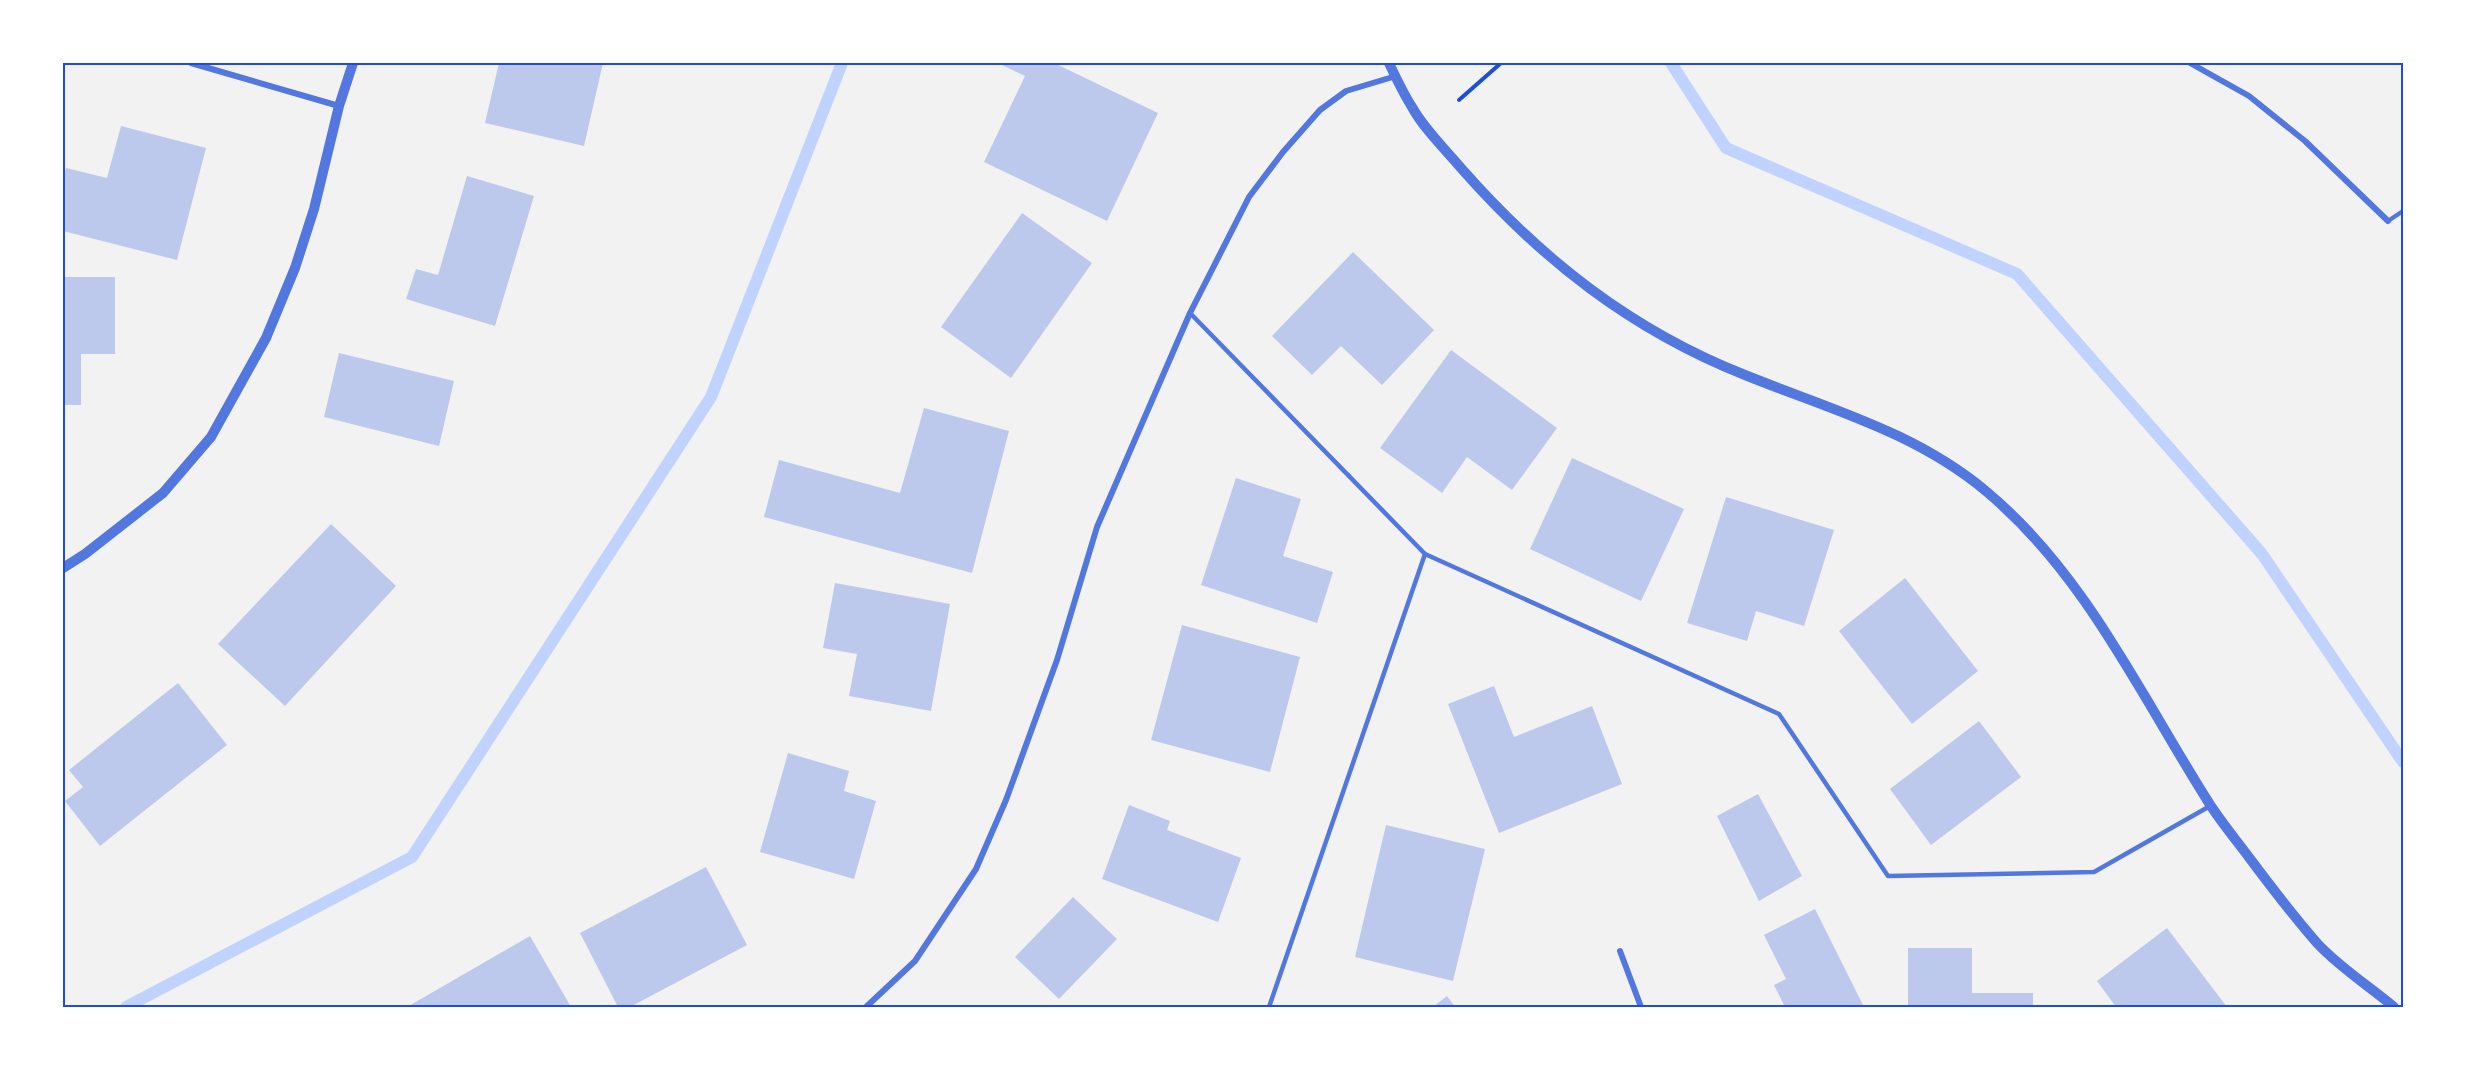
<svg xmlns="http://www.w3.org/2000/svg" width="2466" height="1070" font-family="'IBM Plex Serif',serif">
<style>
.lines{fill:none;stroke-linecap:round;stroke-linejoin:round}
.stream{stroke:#bfd3fe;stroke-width:12}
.building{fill:#bdc9ec}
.path{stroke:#1d4ed8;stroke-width:4}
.service{stroke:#5277de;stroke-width:4.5}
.minor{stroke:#5277de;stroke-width:6}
.tertiary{stroke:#5277de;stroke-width:10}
.neatline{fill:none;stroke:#1d4ed8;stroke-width:2}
</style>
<rect width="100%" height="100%" fill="#f2f2f2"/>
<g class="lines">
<g class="stream">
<polyline points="1671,63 1726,148 2017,274 2262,554 2403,762"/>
<polyline points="126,1007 412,857 711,397 842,63"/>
</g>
</g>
<g class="building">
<polygon points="499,63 603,63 584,146 485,123"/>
<polygon points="998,63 1054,63 1158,113 1107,221 984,162 1025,76"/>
<polygon points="121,126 206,148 177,260 63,231 63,178 66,168 107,178"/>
<polygon points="467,176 534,196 495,326 406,299 416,269 438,275"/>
<polygon points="1022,213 1092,263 1011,378 941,327"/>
<polygon points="1353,252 1434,330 1382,385 1341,346 1312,375 1272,336"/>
<polygon points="63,277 115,277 115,354 81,354 81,405 63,405"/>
<polygon points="1451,350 1557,428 1512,490 1467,457 1442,493 1380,448"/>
<polygon points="339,353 454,381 439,446 324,417"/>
<polygon points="924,408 1009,431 972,573 764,517 779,460 900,493"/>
<polygon points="1572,458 1684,509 1641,601 1530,549"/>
<polygon points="1236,478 1301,499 1283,556 1333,572 1317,623 1201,585"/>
<polygon points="1726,497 1834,530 1804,626 1756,611 1747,641 1687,623"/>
<polygon points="331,524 396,586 285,706 218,644"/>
<polygon points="1905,578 1978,671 1912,724 1839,631"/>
<polygon points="835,583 950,604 931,711 849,696 857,654 823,648"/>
<polygon points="1182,625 1300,657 1270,772 1151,740"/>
<polygon points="178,683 227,745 100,846 65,801 83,787 69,770"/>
<polygon points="1494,686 1514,737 1592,706 1622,784 1499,833 1448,704"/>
<polygon points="1979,721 2021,777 1931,845 1890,789"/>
<polygon points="788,753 849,771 844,791 876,801 854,879 760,852"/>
<polygon points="1758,794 1802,876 1759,901 1717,816"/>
<polygon points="1129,805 1170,821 1167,830 1241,858 1218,922 1102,879"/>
<polygon points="1386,825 1485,849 1453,981 1355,957"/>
<polygon points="706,867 747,945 630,1007 618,1007 580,933"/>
<polygon points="1073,897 1117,939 1059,999 1015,957"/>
<polygon points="1815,909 1864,1007 1785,1007 1774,985 1786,979 1764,935"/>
<polygon points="2167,928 2227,1007 2116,1007 2097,981"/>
<polygon points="530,936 571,1007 407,1007"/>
<polygon points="1908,948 1972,948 1972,993 2033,993 2033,1007 1908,1007"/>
<polygon points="1447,996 1455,1007 1433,1007"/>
</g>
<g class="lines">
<polyline class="path" points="1459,100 1501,63"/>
<g class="service">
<polyline points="2388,221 2403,211"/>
<polyline points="1190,313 1425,554 1779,714 1888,876 2094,872 2210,806"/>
<polyline points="1269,1007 1425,554"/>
</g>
<g class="minor">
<polyline points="191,63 339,106"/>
<polyline points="2190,63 2249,96 2305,141 2388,221"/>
<polyline points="1620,951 1641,1007"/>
<polyline points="866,1007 915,961 976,869 1006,800 1057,660 1097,527 1190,313 1249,197 1283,152 1320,110 1346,91 1396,76"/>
</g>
<g class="tertiary">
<path d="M1389,63C1396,78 1403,93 1412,107C1424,129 1445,149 1461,168C1541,259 1631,330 1745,375C1829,409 1916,432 1987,492C2086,575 2141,696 2209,803C2221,822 2237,841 2251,860C2272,888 2294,917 2317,943C2339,967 2369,986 2394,1007"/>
<polyline points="63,568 85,554 163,493 211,437 266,338 295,268 314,209 339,106 353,63"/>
</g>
</g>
<rect width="2466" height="1070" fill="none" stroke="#ffffff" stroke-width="129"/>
<rect x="64" y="64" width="2338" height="942" class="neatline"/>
</svg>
